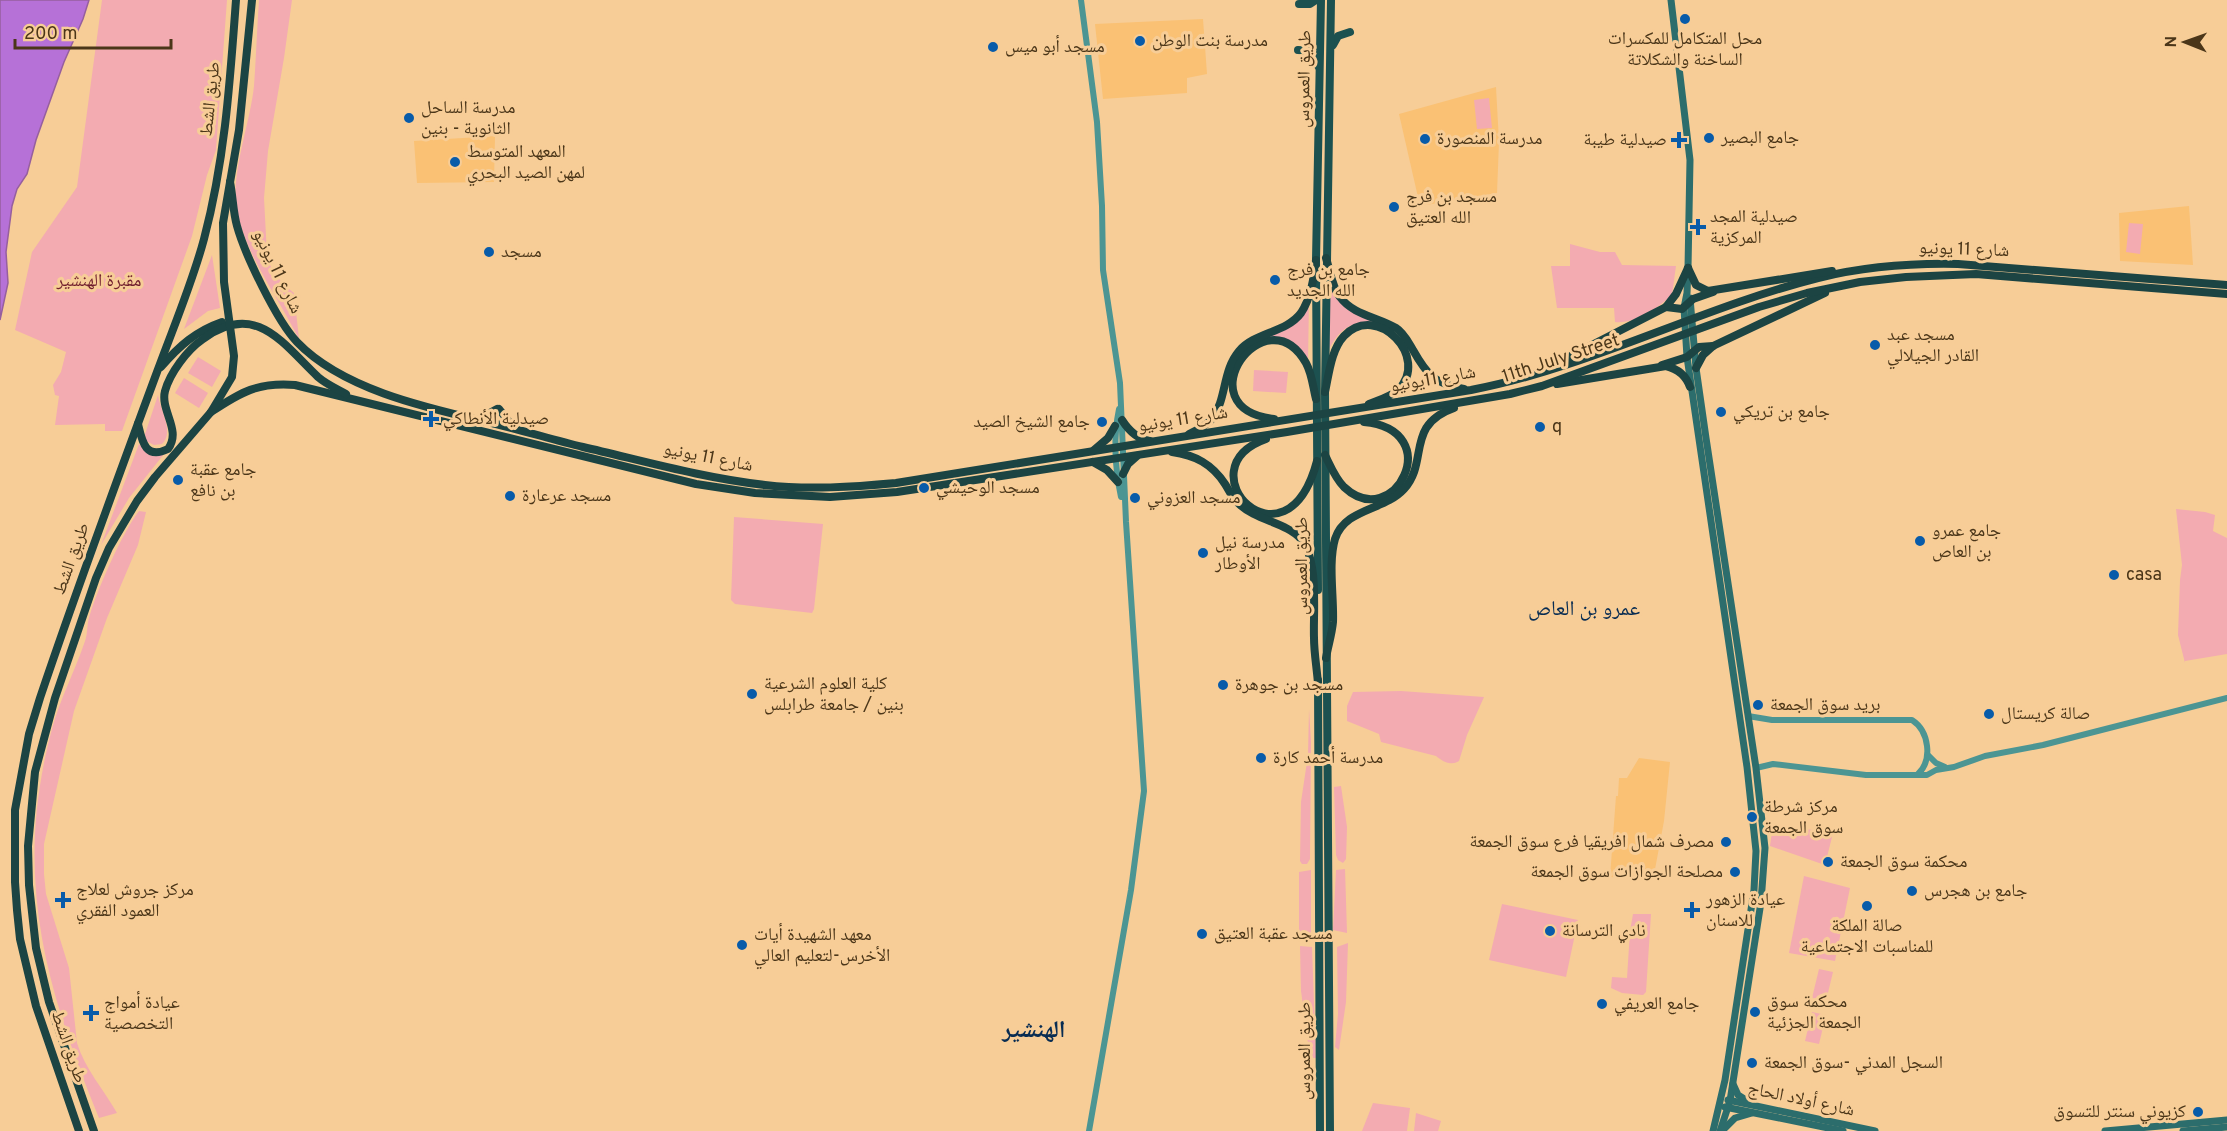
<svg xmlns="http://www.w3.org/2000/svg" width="2227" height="1131" font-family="Overpass,'Noto Naskh Arabic',sans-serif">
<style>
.built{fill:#fac174}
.green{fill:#f3abb1}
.water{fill:#b671d7;stroke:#965f9e;stroke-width:1.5}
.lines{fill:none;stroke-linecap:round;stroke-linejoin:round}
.tertiary{stroke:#4c9593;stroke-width:6}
.secondary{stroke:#2c6d6c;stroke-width:7}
.primary{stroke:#1c5150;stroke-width:8}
.trunk{stroke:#1c4443;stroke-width:8}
.poi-dot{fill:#085ba9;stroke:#f7cd97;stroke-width:2}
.labels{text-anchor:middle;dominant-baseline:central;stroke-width:6;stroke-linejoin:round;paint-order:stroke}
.poi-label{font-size:18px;fill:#4b3619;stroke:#f7cd97;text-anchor:start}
.street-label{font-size:18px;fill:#4b3619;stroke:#f7cd97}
.park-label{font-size:18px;fill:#701e2e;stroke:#f7cd97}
.quarter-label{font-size:21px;fill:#082c52;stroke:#f7cd97}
.district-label{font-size:24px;font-weight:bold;fill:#082c52;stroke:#f7cd97}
</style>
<rect width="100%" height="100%" fill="#f7cd97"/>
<g class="built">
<polygon points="1203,19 1207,74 1187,78 1187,93 1103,99 1095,24"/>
<polygon points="1496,87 1499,142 1497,193 1420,206 1399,114"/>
<polygon points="495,136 494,182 417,183 414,141"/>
<polygon points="2189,206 2193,265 2120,261 2119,213"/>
<polygon points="1639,758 1670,762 1664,821 1653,880 1610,877 1616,796 1618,796 1619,778 1627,778"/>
</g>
<g class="green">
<polygon points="102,0 227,0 216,150 207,175 192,236 122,431 105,431 105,424 55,425 59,396 55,395 53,385 61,372 66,352 15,330 32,252 77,187"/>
<path d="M259,0H292L284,58L268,151L264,198L267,255L272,270L284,285L294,293L299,339C279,299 250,261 238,217C228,180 250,125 254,86C256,58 257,29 259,0Z"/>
<polygon points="1489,98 1492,128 1477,129 1474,100"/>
<polygon points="2129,223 2143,224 2140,254 2126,252"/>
<path d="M1570,244L1600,252H1615L1622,265L1676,266L1672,295C1656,309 1636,324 1615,322L1614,308H1557L1551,266H1570Z"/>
<polygon points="212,255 220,308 208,311 184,329"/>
<path d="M1330,283L1337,298L1381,323C1353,322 1343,324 1329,349Z"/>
<path d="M1309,301L1308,362C1293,341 1287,341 1263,339L1284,328Z"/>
<polygon points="198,357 221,371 212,387 188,373"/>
<polygon points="1254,370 1288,372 1286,393 1253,391"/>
<polygon points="184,378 208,393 199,408 175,393"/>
<path d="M158,395C160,410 175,432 162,444L154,445L146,441L145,434Z"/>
<polygon points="139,444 146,451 164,454 129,498 101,545"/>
<polygon points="2176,509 2205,512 2215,515 2213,531 2227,538 2227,654 2185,661 2185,663 2178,635 2180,580 2182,565"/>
<path d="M139,511L146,512L138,545L107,618L74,711L44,844V874L46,894L69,968L77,1043C85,1069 104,1090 117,1113L99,1118C44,984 13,874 52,729C60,699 74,673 84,644C87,637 87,630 88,622C94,596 123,531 139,511Z"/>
<polygon points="734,517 823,524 814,609 812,613 735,604 731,600"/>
<path d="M1401,691L1484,697L1467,735L1459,761C1451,766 1443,762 1436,756L1381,742L1379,734L1347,721V706L1353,692Z"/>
<polygon points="1309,709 1311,742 1310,859 1307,864 1302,864 1300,861 1301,802 1308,755"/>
<polygon points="1341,786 1347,827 1346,859 1343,863 1338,860 1336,855 1334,787"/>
<polygon points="1773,824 1833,833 1825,865 1770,846"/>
<polygon points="1345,869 1347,933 1333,930 1336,870"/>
<polygon points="1311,870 1311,940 1299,938 1299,872"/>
<polygon points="1804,876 1850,888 1835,961 1789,953"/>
<polygon points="1502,904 1578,920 1566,977 1489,960"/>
<polygon points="1633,914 1651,914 1646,992 1643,995 1622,993 1611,988 1612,977 1627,978 1630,931"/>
<polygon points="1348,943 1346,1002 1339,1050 1335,1047 1338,1014 1337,947"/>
<polygon points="1300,946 1312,947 1316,1058 1310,1058 1301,991"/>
<polygon points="1819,969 1833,972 1826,1001 1812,998"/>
<polygon points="1812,1012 1826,1015 1819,1044 1805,1041"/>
<polygon points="1373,1103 1410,1108 1407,1131 1362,1131"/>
<polygon points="1416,1113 1441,1121 1438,1131 1414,1131"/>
</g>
<polygon class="water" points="0,0 89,0 83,19 64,62 36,140 27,174 17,189 12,206 6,252 8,283 0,320"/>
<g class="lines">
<g class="tertiary">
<polyline points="1081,0 1097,122 1102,206 1103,270 1120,383 1126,522 1144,791 1131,890 1089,1131"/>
<path d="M1119,409C1113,438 1115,468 1121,497"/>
<path d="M1748,716L1772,720H1912C1929,731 1933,760 1918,774"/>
<polyline points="1928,755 1936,763 1945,767"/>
<polyline points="1756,768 1773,764 1866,775 1927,775 1936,770 1954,767 1985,756 2043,745 2227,698"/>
</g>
<g class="secondary">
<polyline points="1671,0 1690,160 1688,268 1687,293 1684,308 1687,357 1747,767 1756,851 1754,890 1725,1080 1713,1131"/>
<polyline points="1690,298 1696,368 1706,438 1756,768 1765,848 1761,902 1730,1101 1720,1131"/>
<polyline points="1733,1084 1738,1095 1749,1102"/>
<polyline points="1728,1100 1875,1131"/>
<polyline points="1725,1107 1843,1131"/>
<polyline points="1722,1131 1735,1118 1752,1113"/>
<polyline points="2105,1131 2227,1120"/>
<polyline points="2183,1131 2227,1127"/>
</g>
<g class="primary">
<polyline points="1299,4 1310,4 1316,0"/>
<polyline points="1333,45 1338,36 1350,32"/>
<polyline points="1298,50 1312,51 1318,66"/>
<polyline points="1318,590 1316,260 1321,0"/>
<polyline points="1318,680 1320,1131"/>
<polyline points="1330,1131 1325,392 1331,0"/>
</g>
<g class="trunk">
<path d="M230,182C233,197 233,212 237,226C245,255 277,321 297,342C344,391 432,409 496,424C525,431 554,440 583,447C644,461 703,478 765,485C808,490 853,487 896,483L1471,390C1591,367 1699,308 1818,278C1863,267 1911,263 1958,264L2227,285"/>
<path d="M1326,258C1330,271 1332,287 1340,297C1353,315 1378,317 1396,328C1404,333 1408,342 1413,350C1427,375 1435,384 1464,389"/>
<polyline points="1688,268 1696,285 1708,291 1832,271"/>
<polyline points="1666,307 1682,309 1693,299 1713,292"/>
<polyline points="1662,365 1687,357 1699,347 1713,346"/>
<path d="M161,367C179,346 196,331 222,322"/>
<polyline points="1549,367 1666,307 1676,294 1688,268"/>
<polyline points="1696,368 1703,355 1713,346 1825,293"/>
<path d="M1557,384L1666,366C1678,369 1686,375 1690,387"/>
<path d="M1325,392C1329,374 1331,350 1344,336C1377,301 1431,358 1398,390C1390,397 1379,400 1369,404"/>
<polyline points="499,409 513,427"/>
<path d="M211,412C241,392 258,382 295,385L696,484L755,493L830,497L897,492L1287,432L1510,394L1542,386L1759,307L1807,293L1860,282L1906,277L1976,274L2227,294"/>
<path d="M1274,419C1182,408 1266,292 1306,363C1312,374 1313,387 1316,399"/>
<polyline points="477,420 497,409"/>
<path d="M1122,420C1129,431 1137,439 1150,441"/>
<path d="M138,424C142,441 145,460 168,449C182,430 160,411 165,391C170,373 187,350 203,339C256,300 283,344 318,377C326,384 337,389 346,394"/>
<path d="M1189,434C1197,430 1206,426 1212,419C1227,399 1222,371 1239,351C1255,332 1286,333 1301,313C1311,298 1314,277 1316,260"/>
<path d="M1266,439C1181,469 1286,578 1317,461"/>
<polyline points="1094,450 1108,438 1115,426"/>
<path d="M1172,452C1195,455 1212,464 1225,484C1229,490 1232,498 1238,503C1256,521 1286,522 1301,539C1319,561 1313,611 1314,638C1314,653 1317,669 1318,684"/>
<path d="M1325,455C1330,465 1335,478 1344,487C1394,534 1448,430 1364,422"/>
<polyline points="1093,462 1107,470 1118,482"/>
<polyline points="1123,474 1128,464 1137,456"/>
<path d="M1326,658C1328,646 1332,634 1333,622C1334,597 1328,563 1335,539C1345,508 1384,511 1404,489C1429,462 1405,425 1454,408"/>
<path d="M79,1131L36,1006L20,939L17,910L15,882V810L29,734L40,698C77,588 117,480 157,372C173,328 192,284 204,239C225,160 230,81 236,0"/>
<polyline points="94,1131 49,1002 36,948 29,885 28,846 35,772 55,698 96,578 109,548 137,501 155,477 211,412 232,377 234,356 224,282 223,223 239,130 252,0"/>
</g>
</g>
<g class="poi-dot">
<circle cx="1685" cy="19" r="6"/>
<circle cx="1140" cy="41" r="6"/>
<circle cx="993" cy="47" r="6"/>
<circle cx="409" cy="118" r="6"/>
<circle cx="1709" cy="138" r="6"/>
<circle cx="1425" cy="139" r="6"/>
<path d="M1676 131h6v6h6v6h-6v6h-6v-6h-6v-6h6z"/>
<circle cx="455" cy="162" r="6"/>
<circle cx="1394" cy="207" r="6"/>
<path d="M1695 218h6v6h6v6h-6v6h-6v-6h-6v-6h6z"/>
<circle cx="489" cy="252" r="6"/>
<circle cx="1275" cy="280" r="6"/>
<circle cx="1875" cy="345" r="6"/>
<circle cx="1721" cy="412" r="6"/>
<path d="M428 410h6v6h6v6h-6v6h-6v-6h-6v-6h6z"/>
<circle cx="1102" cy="422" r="6"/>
<circle cx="1540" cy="427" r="6"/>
<circle cx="178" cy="480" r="6"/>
<circle cx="924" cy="488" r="6"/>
<circle cx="510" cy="496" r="6"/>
<circle cx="1135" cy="498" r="6"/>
<circle cx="1920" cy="541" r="6"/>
<circle cx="1203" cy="553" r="6"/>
<circle cx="2114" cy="575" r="6"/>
<circle cx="1223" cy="685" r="6"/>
<circle cx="752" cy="694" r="6"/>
<circle cx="1758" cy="705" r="6"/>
<circle cx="1989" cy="714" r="6"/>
<circle cx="1261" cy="758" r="6"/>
<circle cx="1752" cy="817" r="6"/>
<circle cx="1726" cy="842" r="6"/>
<circle cx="1828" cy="862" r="6"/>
<circle cx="1735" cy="872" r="6"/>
<circle cx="1912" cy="891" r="6"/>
<path d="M60 891h6v6h6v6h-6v6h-6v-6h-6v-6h6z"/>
<circle cx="1867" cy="906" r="6"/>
<path d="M1689 901h6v6h6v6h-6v6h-6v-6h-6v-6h6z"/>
<circle cx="1550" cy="931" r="6"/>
<circle cx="1202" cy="934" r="6"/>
<circle cx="742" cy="945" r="6"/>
<circle cx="1602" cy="1004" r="6"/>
<circle cx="1755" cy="1012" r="6"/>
<path d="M88 1004h6v6h6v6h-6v6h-6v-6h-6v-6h6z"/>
<circle cx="1752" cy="1063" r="6"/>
<circle cx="2198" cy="1112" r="6"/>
</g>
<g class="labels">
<g class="poi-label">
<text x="1685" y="39" text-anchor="middle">محل المتكامل للمكسرات<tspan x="1685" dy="21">الساخنة والشكلاتة</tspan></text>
<text x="1152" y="41">مدرسة بنت الوطن</text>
<text x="1005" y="47">مسجد أبو ميس</text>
<text x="421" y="108">مدرسة الساحل<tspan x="421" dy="21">الثانوية - بنين</tspan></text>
<text x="1721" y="138">جامع البصير</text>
<text x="1437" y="139">مدرسة المنصورة</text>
<text x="1667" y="140" text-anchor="end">صيدلية طيبة</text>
<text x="467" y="152">المعهد المتوسط<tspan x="467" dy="21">لمهن الصيد البحري</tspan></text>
<text x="1406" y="197">مسجد بن فرج<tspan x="1406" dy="21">الله العتيق</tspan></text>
<text x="1710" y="217">صيدلية المجد<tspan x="1710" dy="21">المركزية</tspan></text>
<text x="501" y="252">مسجد</text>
<text x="1287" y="270">جامع بن فرج<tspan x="1287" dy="21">الله الجديد</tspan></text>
<text x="1887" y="335">مسجد عبد<tspan x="1887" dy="21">القادر الجيلالي</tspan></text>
<text x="1733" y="412">جامع بن تريكي</text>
<text x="443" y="419">صيدلية الأنطاكي</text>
<text x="1090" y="422" text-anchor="end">جامع الشيخ الصيد</text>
<text x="1552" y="427">q</text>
<text x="190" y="470">جامع عقبة<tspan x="190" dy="21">بن نافع</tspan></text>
<text x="936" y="488">مسجد الوحيشي</text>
<text x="522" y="496">مسجد عرعارة</text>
<text x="1147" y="498">مسجد العزوني</text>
<text x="1932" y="531">جامع عمرو<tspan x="1932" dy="21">بن العاص</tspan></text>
<text x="1215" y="543">مدرسة نيل<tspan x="1215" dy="21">الأوطار</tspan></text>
<text x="2126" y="575">casa</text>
<text x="764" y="684">كلية العلوم الشرعية<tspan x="764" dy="21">بنين / جامعة طرابلس</tspan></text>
<text x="1235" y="685">مسجد بن جوهرة</text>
<text x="1770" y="705">بريد سوق الجمعة</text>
<text x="2001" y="714">صالة كريستال</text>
<text x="1273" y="758">مدرسة أحمد كارة</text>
<text x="1764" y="807">مركز شرطة<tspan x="1764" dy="21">سوق الجمعة</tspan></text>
<text x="1714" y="842" text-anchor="end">مصرف شمال افريقيا فرع سوق الجمعة</text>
<text x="1840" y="862">محكمة سوق الجمعة</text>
<text x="1723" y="872" text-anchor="end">مصلحة الجوازات سوق الجمعة</text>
<text x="76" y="890">مركز جروش لعلاج<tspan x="76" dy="21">العمود الفقري</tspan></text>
<text x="1924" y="891">جامع بن هجرس</text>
<text x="1706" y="900">عيادة الزهور<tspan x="1706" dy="21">للاسنان</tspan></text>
<text x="1867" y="926" text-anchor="middle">صالة الملكة<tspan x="1867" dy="21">للمناسبات الاجتماعية</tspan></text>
<text x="1562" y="931">نادي الترسانة</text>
<text x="1214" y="934">مسجد عقبة العتيق</text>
<text x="754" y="935">معهد الشهيدة أيات<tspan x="754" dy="21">الأخرس-لتعليم العالي</tspan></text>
<text x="1767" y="1002">محكمة سوق<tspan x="1767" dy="21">الجمعة الجزئية</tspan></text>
<text x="104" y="1003">عيادة أمواج<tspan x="104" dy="21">التخصصية</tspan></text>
<text x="1614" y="1004">جامع العريفي</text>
<text x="1764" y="1063">السجل المدني -سوق الجمعة</text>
<text x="2186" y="1112" text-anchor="end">كزيوني سنتر للتسوق</text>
</g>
<g class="street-label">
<text transform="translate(1305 79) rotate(-89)">طريق العمروس</text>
<text transform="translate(211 99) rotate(-84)">طريق الشط</text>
<text transform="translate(1964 250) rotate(2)">شارع 11 يونيو</text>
<text transform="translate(277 272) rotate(64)">شارع 11 يونيو</text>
<text transform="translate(1561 359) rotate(-18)">11th July Street</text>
<text transform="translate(1433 380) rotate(-10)">شارع 11يونيو</text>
<text transform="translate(1183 420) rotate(-9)">شارع 11 يونيو</text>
<text transform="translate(708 458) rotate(11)">شارع 11 يونيو</text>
<text transform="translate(72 559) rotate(-70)">طريق الشط</text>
<text transform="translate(1302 566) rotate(-90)">طريق العمروس</text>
<text transform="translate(68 1047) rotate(71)">طريق الشط</text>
<text transform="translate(1305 1051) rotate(-90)">طريق العمروس</text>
<text transform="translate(1801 1100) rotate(12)">شارع أولاد الحاج</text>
</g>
<g class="park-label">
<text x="99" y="281">مقبرة الهنشير</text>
</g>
<g class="quarter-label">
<text x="1584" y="609">عمرو بن العاص</text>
</g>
<g class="district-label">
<text x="1034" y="1031">الهنشير</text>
</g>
</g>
<g transform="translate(2185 42) rotate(271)" stroke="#f7cd97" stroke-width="4.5" paint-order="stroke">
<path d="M0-4.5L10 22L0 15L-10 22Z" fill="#4b3619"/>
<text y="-9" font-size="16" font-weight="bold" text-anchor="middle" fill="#4b3619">N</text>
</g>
<path d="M15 39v9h156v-9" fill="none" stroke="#4b3619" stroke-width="3"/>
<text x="24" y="39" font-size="18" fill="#4b3619" stroke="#f7cd97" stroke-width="4.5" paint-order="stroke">200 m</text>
</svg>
